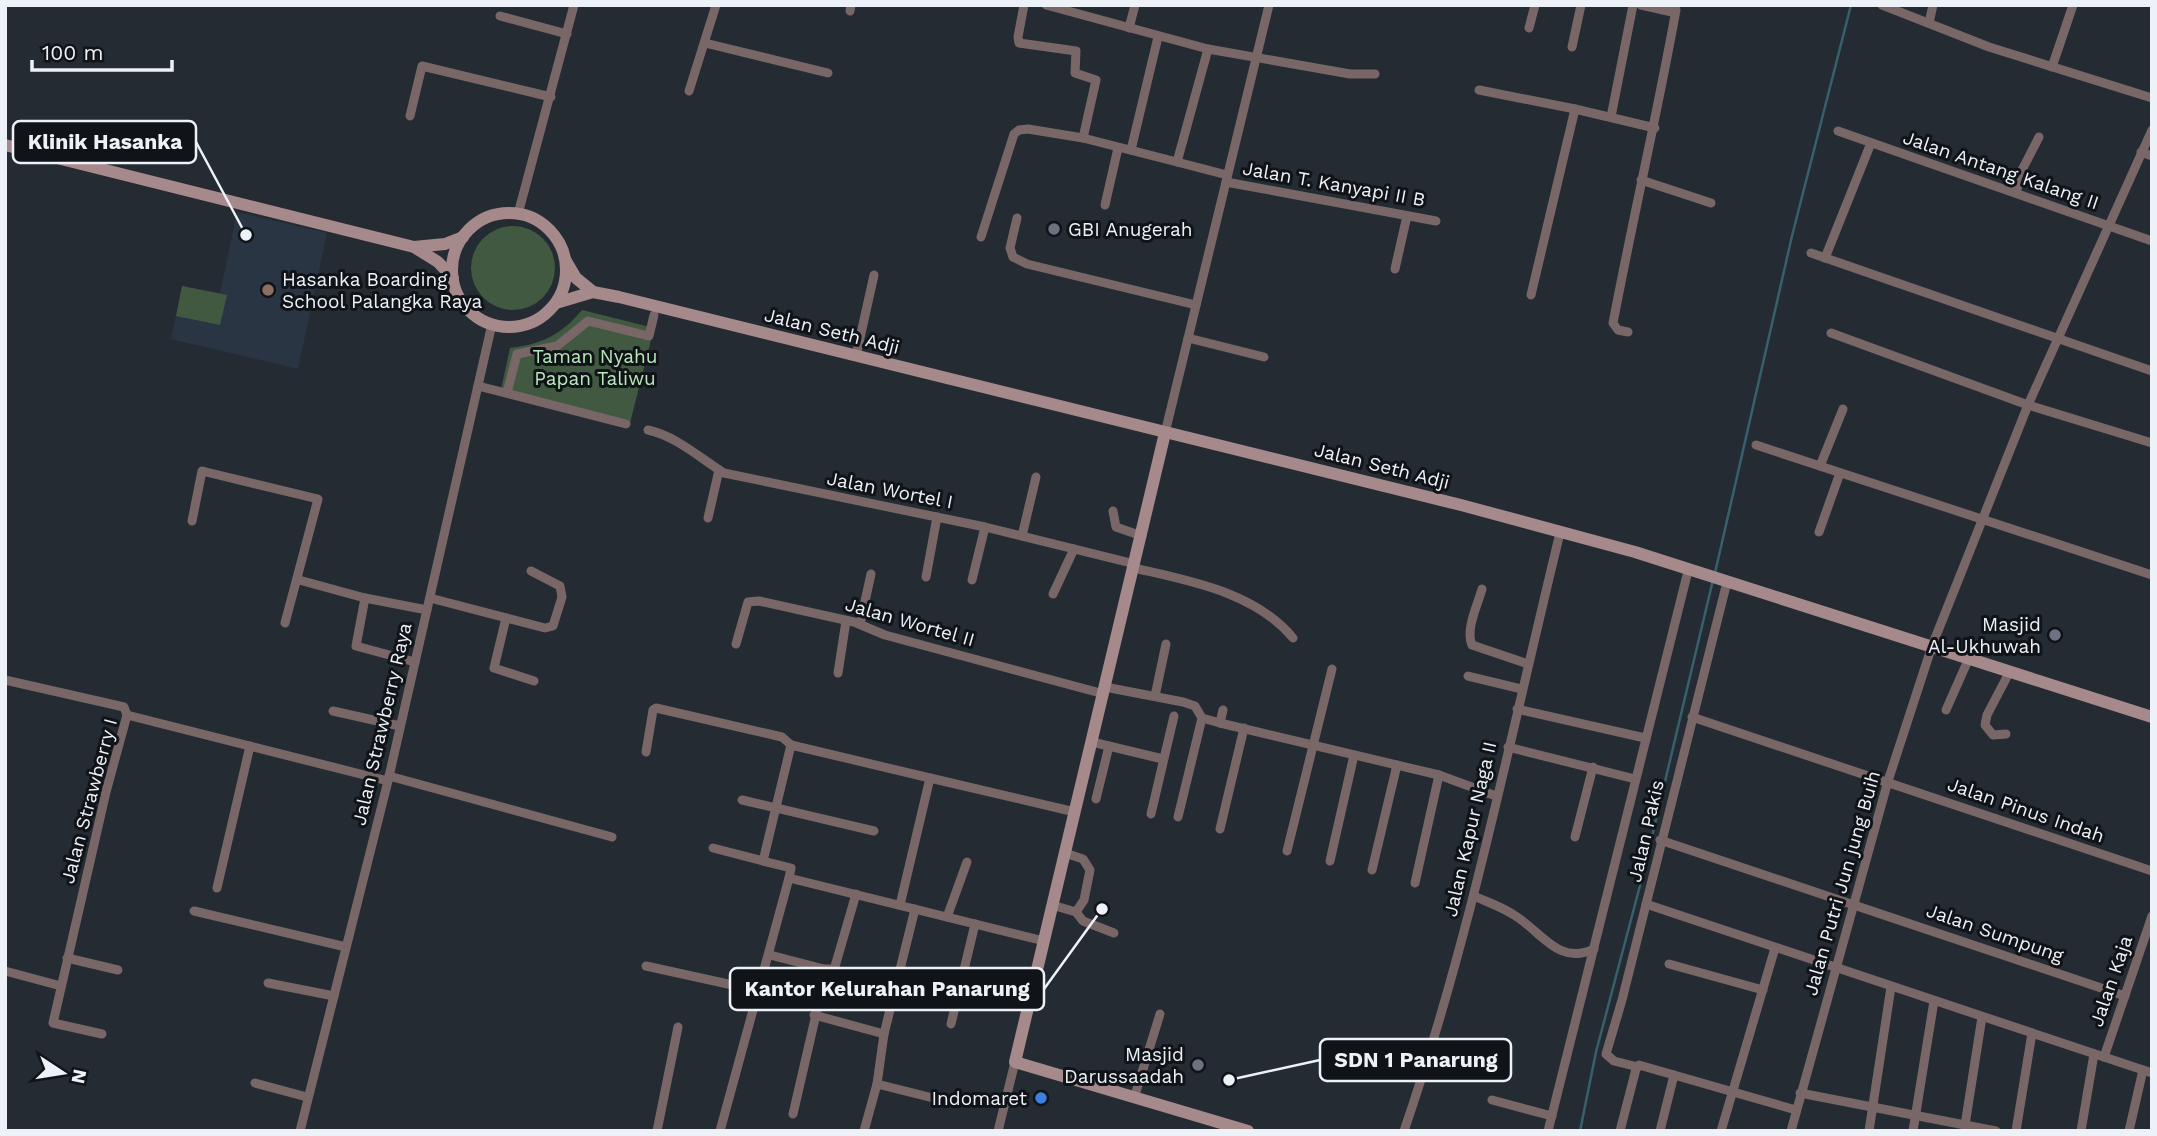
<svg xmlns="http://www.w3.org/2000/svg" width="2157" height="1136" font-family="'Work Sans',sans-serif">
<style>
.built{fill:#2a3543}
.green{fill:#415941}
.lines{fill:none;stroke-linecap:round;stroke-linejoin:round}
.stream{stroke:#37606d;stroke-width:2.5}
.street{stroke:#796768;stroke-width:9}
.secondary{stroke:#a6898b;stroke-width:12}
.worship-dot{fill:#6b7280;stroke:#101317;stroke-width:2.5}
.education-dot{fill:#8d6e63;stroke:#101317;stroke-width:2.5}
.shop-dot{fill:#3f7fe0;stroke:#101317;stroke-width:2.5}
.labels{text-anchor:middle;dominant-baseline:central;stroke-width:6;stroke-linejoin:round;paint-order:stroke}
.street-label{font-size:19px;fill:#edf2f8;stroke:#101317}
.poi-label{font-size:19px;fill:#edf2f8;stroke:#101317;text-anchor:end}
.park-label{font-size:19px;fill:#b7e8b9;stroke:#101317}
.leader{fill:none;stroke:#edf2f8;stroke-width:2.5}
.callout-dot{fill:#edf2f8;stroke:#101317;stroke-width:2.5}
.callout{fill:#101317;stroke:#edf2f8;stroke-width:2.5}
.callout-label{font-size:21px;text-anchor:middle;font-weight:bold;fill:#edf2f8}
</style>
<rect width="100%" height="100%" fill="#242b33"/>
<polygon class="built" points="237,212 327,233 298,369 171,339 182,286 220,293"/>
<g class="green">
<circle cx="513" cy="268" r="42"/>
<polygon points="182,286 227,295 220,325 176,316"/>
<path d="M582,310L654,328L629,427L500,394L510,348C542,344 561,335 582,310Z"/>
</g>
<g class="lines">
<g class="stream">
<polyline points="1715,573 1792,236 1851,5"/>
<polyline points="1580,1131 1596,1052 1642,878 1713,580"/>
</g>
<g class="street">
<polyline points="1024,5 1018,37 1019,43 1076,51 1075,73 1096,80 1083,138 1177,162 1208,49"/>
<polyline points="1046,5 1208,49 1350,74 1375,74"/>
<polyline points="1641,5 1672,12 1676,6"/>
<polyline points="1882,5 1989,47 2152,98"/>
<polyline points="850,11 851,5"/>
<polyline points="500,16 567,34"/>
<polyline points="1929,23 1933,5"/>
<polyline points="1129,28 1135,5"/>
<polyline points="1529,28 1535,5"/>
<polyline points="705,43 828,73"/>
<polyline points="1572,47 1581,5"/>
<polyline points="2052,67 2073,5"/>
<polyline points="1479,90 1575,109"/>
<polyline points="689,91 716,5"/>
<polyline points="410,116 422,66 551,97"/>
<polyline points="1611,117 1633,5"/>
<polyline points="1838,131 2152,241"/>
<polyline points="1131,150 1158,37"/>
<polyline points="2141,152 2152,156"/>
<polyline points="1177,162 1227,175"/>
<polyline points="1641,180 1711,203"/>
<polyline points="1226,182 1436,221"/>
<polyline points="2016,193 2022,170 2039,137"/>
<polyline points="1105,205 1118,148"/>
<polyline points="518,214 574,5"/>
<polyline points="1017,218 1010,248 1013,257 1027,264 1196,305"/>
<polyline points="981,237 1014,134 1019,130 1028,129 1083,138"/>
<polyline points="1811,253 2152,371"/>
<polyline points="1825,258 1871,143"/>
<polyline points="1395,269 1407,216"/>
<polyline points="1531,295 1575,109 1655,128"/>
<path d="M1628,332L1618,330L1613,323C1633,218 1657,115 1676,10"/>
<polyline points="1831,333 2028,405 2152,443"/>
<polyline points="1188,338 1264,357"/>
<polyline points="856,356 874,275"/>
<polyline points="478,386 626,424"/>
<polyline points="507,393 517,354 557,346 588,321 649,336 654,315"/>
<path d="M648,430C676,436 700,458 724,473L985,527L1135,564"/>
<polyline points="1165,433 1269,5"/>
<polyline points="1756,445 2152,575"/>
<polyline points="1820,466 1843,409"/>
<polyline points="1113,511 1116,527 1142,536"/>
<polyline points="708,518 719,470"/>
<polyline points="192,521 202,471 318,499 285,623"/>
<polyline points="1819,532 1840,473"/>
<polyline points="1022,536 1036,477"/>
<path d="M1134,568C1190,581 1255,592 1293,638"/>
<polyline points="926,577 937,517"/>
<polyline points="299,580 365,598 427,610"/>
<polyline points="972,580 985,527"/>
<path d="M1482,589C1478,604 1465,630 1472,645L1528,664"/>
<polyline points="1053,594 1074,549"/>
<polyline points="365,598 356,646 415,662"/>
<polyline points="430,598 545,628 553,626 562,597 560,586 531,571"/>
<polyline points="506,618 494,668 534,681"/>
<polyline points="860,624 871,574"/>
<polyline points="736,644 748,602 759,601 854,622 885,635 1104,694"/>
<polyline points="838,673 846,621"/>
<polyline points="1468,676 1522,689"/>
<polyline points="5,680 124,707 127,715"/>
<polyline points="1105,687 1183,702 1195,706 1202,718 1220,723"/>
<polyline points="1155,696 1166,644"/>
<polyline points="1517,709 1645,738"/>
<polyline points="1223,710 1220,723 1439,775 1496,796"/>
<polyline points="1946,710 1969,658"/>
<polyline points="333,711 400,726"/>
<polyline points="1692,717 2152,871"/>
<polyline points="2006,734 1993,735 1985,725 1987,715 2010,671"/>
<polyline points="1092,742 1163,759"/>
<polyline points="1508,747 1635,779"/>
<polyline points="646,752 653,710 656,708 782,737 791,745"/>
<polyline points="389,776 612,837"/>
<polyline points="930,778 1075,812"/>
<polyline points="1096,799 1109,746"/>
<polyline points="742,800 874,831"/>
<polyline points="1151,814 1174,716"/>
<polyline points="1178,817 1202,718"/>
<polyline points="1220,829 1244,728"/>
<polyline points="1575,837 1593,767"/>
<polyline points="1660,840 2125,996"/>
<polyline points="713,848 763,861"/>
<polyline points="1287,851 1332,669"/>
<polyline points="1065,853 1083,859 1090,870 1084,900 1076,912"/>
<polyline points="1330,861 1354,755"/>
<polyline points="1372,870 1397,765"/>
<polyline points="1415,883 1439,775"/>
<polyline points="217,888 250,746"/>
<path d="M1474,896C1487,902 1502,907 1514,915C1541,931 1558,966 1594,949"/>
<polyline points="1646,904 2152,1073"/>
<polyline points="900,905 930,778 791,745 763,861 791,868 789,878 1044,941"/>
<polyline points="1052,905 1076,912 1083,921 1114,933"/>
<polyline points="915,909 884,1034 877,1084 933,1098"/>
<polyline points="194,911 346,947"/>
<polyline points="947,917 967,862"/>
<polyline points="770,955 824,969 824,980 793,1114"/>
<polyline points="67,958 118,970"/>
<polyline points="1669,964 1763,990"/>
<polyline points="646,966 760,991"/>
<polyline points="824,969 834,969 836,963 856,894"/>
<polyline points="5,971 61,986"/>
<polyline points="268,983 334,996"/>
<polyline points="814,1015 884,1034"/>
<polyline points="951,1024 975,924"/>
<polyline points="102,1034 53,1023 106,792 127,715 388,781"/>
<polyline points="2104,1057 2152,916"/>
<polyline points="1638,1067 1614,1061 1606,1054 1622,1000 1727,582"/>
<polyline points="255,1083 307,1097"/>
<polyline points="1800,1093 1996,1131"/>
<polyline points="1135,1095 1160,1014"/>
<polyline points="1492,1100 1552,1116"/>
<polyline points="1965,1125 1982,1017"/>
<polyline points="300,1131 388,781 492,324"/>
<polyline points="657,1131 678,1027"/>
<polyline points="720,1131 789,878"/>
<polyline points="864,1131 877,1084"/>
<polyline points="998,1131 1015,1062"/>
<path d="M1404,1131C1471,936 1511,733 1560,533"/>
<polyline points="1548,1131 1688,571"/>
<polyline points="1620,1131 1636,1069 1639,1065 1796,1110"/>
<polyline points="1660,1131 1674,1075"/>
<polyline points="1721,1131 1775,948"/>
<polyline points="1791,1131 1888,781 1932,646 2028,405 2152,130"/>
<polyline points="1869,1131 1891,987"/>
<polyline points="1913,1131 1934,1001"/>
<polyline points="2016,1131 2032,1033"/>
<polyline points="2081,1131 2094,1054"/>
<polyline points="2129,1131 2143,1070"/>
</g>
<g class="secondary">
<polyline points="5,145 414,247 445,244 463,237"/>
<circle cx="509" cy="270" r="57"/>
<polyline points="414,247 438,262 453,278"/>
<polyline points="566,261 576,278 593,292"/>
<polyline points="556,303 593,292 619,297 1461,505 1635,552 2152,717"/>
<polyline points="1165,433 1015,1062 1248,1131"/>
</g>
</g>
<g class="worship-dot">
<circle cx="1054" cy="229" r="7"/>
<circle cx="2055" cy="635" r="7"/>
<circle cx="1198" cy="1065" r="7"/>
</g>
<circle class="education-dot" cx="268" cy="290" r="7"/>
<circle class="shop-dot" cx="1041" cy="1098" r="7"/>
<g class="labels">
<g class="street-label">
<text transform="translate(2001 170) rotate(19)">Jalan Antang Kalang II</text>
<text transform="translate(1334 184) rotate(10)">Jalan T. Kanyapi II B</text>
<text transform="translate(832 331) rotate(14)">Jalan Seth Adji</text>
<text transform="translate(1382 466) rotate(14)">Jalan Seth Adji</text>
<text transform="translate(890 490) rotate(11)">Jalan Wortel I</text>
<text transform="translate(910 622) rotate(16)">Jalan Wortel II</text>
<text transform="translate(382 724) rotate(-77)">Jalan Strawberry Raya</text>
<text transform="translate(89 801) rotate(-75)">Jalan Strawberry I</text>
<text transform="translate(2026 810) rotate(19)">Jalan Pinus Indah</text>
<text transform="translate(1470 829) rotate(-77)">Jalan Kapur Naga II</text>
<text transform="translate(1646 831) rotate(-77)">Jalan Pakis</text>
<text transform="translate(1842 883) rotate(-74)">Jalan Putri Jun jung Buih</text>
<text transform="translate(1995 933) rotate(19)">Jalan Sumpung</text>
<text transform="translate(2111 981) rotate(-71)">Jalan Kaja</text>
</g>
<g class="poi-label">
<text x="1068" y="229" text-anchor="start">GBI Anugerah</text>
<text x="282" y="279" text-anchor="start">Hasanka Boarding<tspan x="282" dy="22">School Palangka Raya</tspan></text>
<text x="2041" y="624">Masjid<tspan x="2041" dy="22">Al-Ukhuwah</tspan></text>
<text x="1184" y="1054">Masjid<tspan x="1184" dy="22">Darussaadah</tspan></text>
<text x="1027" y="1098">Indomaret</text>
</g>
<g class="park-label">
<text x="595" y="356">Taman Nyahu<tspan x="595" dy="22">Papan Taliwu</tspan></text>
</g>
</g>
<path class="leader" d="M246 235L196 142M1102 909L1044 989M1229 1080L1320 1060"/>
<g class="callout-dot">
<circle cx="246" cy="235" r="7"/>
<circle cx="1102" cy="909" r="7"/>
<circle cx="1229" cy="1080" r="7"/>
</g>
<g class="callout">
<rect x="13" y="121" width="183" height="42" rx="7"/>
<rect x="730" y="968" width="314" height="42" rx="7"/>
<rect x="1320" y="1039" width="191" height="42" rx="7"/>
</g>
<g class="callout-label">
<text x="105" y="149">Klinik Hasanka</text>
<text x="887" y="996">Kantor Kelurahan Panarung</text>
<text x="1416" y="1067">SDN 1 Panarung</text>
</g>
<rect width="2157" height="1136" fill="none" stroke="#edf2f8" stroke-width="14"/>
<g transform="translate(63 1073) rotate(102)" stroke="#101317" stroke-width="5" paint-order="stroke">
<path d="M0-5L12 26L0 18L-12 26Z" fill="#edf2f8"/>
<text y="-10" font-size="19" font-weight="bold" text-anchor="middle" fill="#edf2f8">N</text>
</g>
<path d="M32 60v10h140v-10" fill="none" stroke="#edf2f8" stroke-width="3.5"/>
<text x="42" y="60" font-size="21" fill="#edf2f8" stroke="#101317" stroke-width="5" paint-order="stroke">100 m</text>
</svg>
